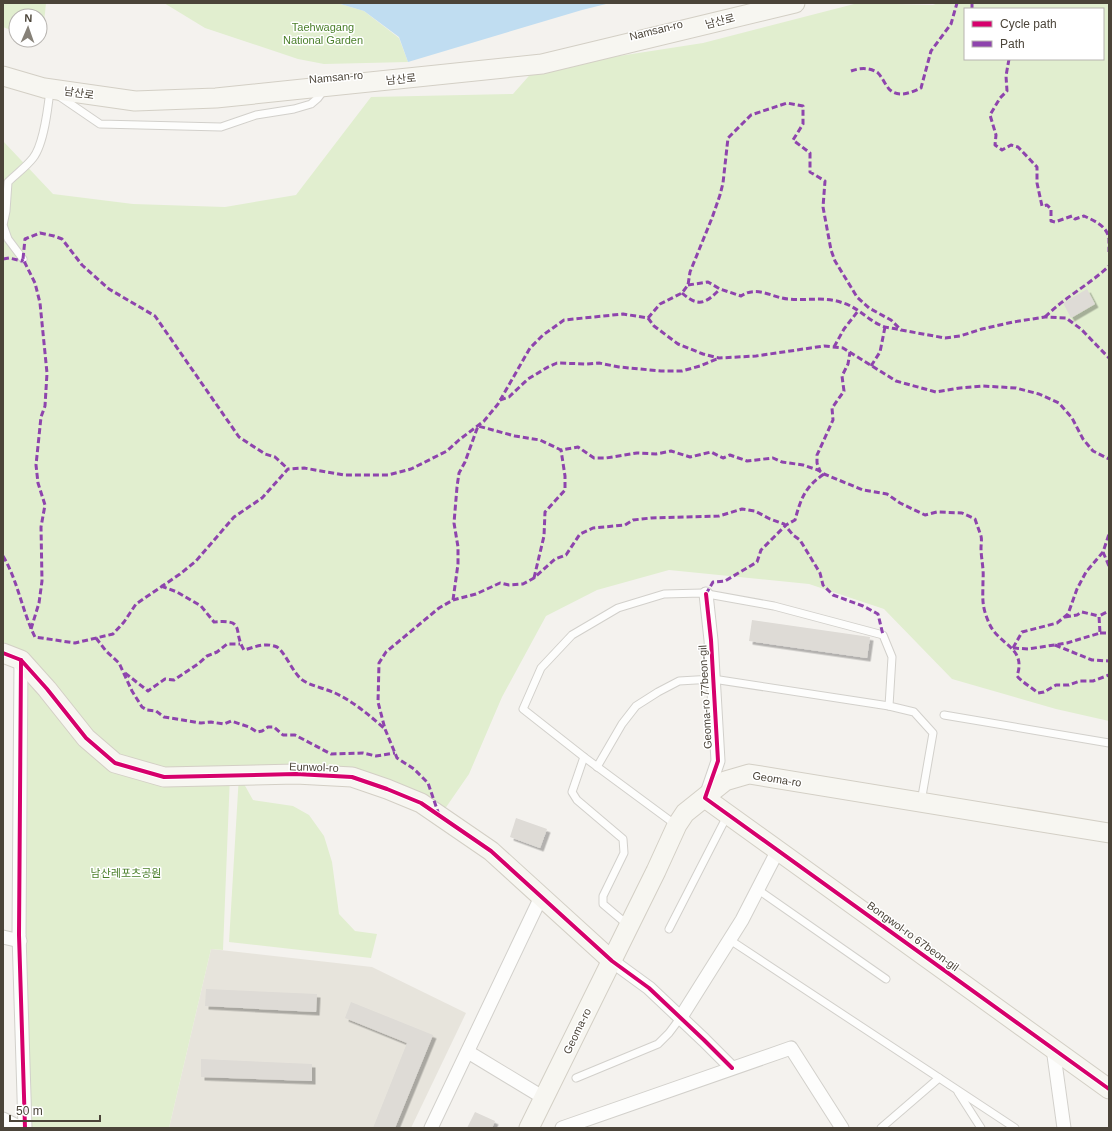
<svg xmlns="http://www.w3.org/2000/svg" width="1112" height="1131" font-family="Arial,'Noto Sans KR',sans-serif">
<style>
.residential{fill:#e7e4dc}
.green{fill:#e1eecf;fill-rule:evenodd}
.water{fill:#c0ddf1}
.building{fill:#dedbd6;filter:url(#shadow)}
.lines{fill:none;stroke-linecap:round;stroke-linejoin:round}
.lane-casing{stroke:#d2d0cb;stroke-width:9}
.street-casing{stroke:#d2d0cb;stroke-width:15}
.secondary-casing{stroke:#d3cfc5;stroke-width:21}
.lane{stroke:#fdfdfc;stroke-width:7}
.street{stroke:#fdfdfc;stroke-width:13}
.secondary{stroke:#f7f6f1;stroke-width:19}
.quiet{stroke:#8e44ad;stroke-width:3;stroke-dasharray:6 3;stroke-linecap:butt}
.cycleway-casing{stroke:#fff;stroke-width:6}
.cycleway{stroke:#d6006c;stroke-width:4}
.labels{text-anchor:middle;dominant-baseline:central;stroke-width:3;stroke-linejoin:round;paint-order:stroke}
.street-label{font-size:11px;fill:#4b4439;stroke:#fff}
.park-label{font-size:11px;fill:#4a7f2a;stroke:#fff}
</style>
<defs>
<filter id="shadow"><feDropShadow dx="3.5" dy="3.5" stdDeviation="0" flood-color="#0004"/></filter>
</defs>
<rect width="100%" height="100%" fill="#f4f2ee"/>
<polygon class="residential" points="211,949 372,967 466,1013 411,1128 169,1128"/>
<g class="green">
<polygon points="3,3 46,3 43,32 40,33 40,16 16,16 16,32 3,27"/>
<polygon points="164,3 337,3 364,11 399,38 408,62 324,64 298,59 205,28"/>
<path d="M858,3L933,5L938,3H1109V721L1056,709L952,679L884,609L809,584L669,570L597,590L546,616L502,697L469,774L440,816L352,770L230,775L223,950L211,949L169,1128H25L21,651L3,642V141L53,194L133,204L225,207L296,195L371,97L513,94L535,69L703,43ZM965,9H1103V59H965Z"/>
<polygon points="239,775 253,800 293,806 309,815 324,836 332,862 339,914 355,931 377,934 371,958 229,942"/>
</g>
<polygon class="water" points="337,3 610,3 582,10 408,62 399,37 364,11"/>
<g class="building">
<polygon points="1087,289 1095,304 1071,318 1063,303"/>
<polygon points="752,620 870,637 867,658 749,641"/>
<polygon points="516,818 547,829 540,848 510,837"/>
<polygon points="206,989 317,994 316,1012 205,1006"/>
<polygon points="351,1002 433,1035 395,1128 373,1128 407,1043 345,1018"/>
<polygon points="201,1059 312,1064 312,1081 201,1077"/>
<polygon points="475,1112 495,1121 492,1128 467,1128"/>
</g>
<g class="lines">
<defs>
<g id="lane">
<polyline points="59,96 100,124 221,127 256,115 294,109 311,104 318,98 324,90"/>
<path d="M23,259L8,239L3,225L6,211L8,182C16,174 26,167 33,158C44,144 48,108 50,90"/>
<polyline points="944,715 1109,743"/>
<polyline points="584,757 572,792 577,800 623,839 624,853 603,896 603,904 629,926"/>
<polyline points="597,767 622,724 636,706 658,692 679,681 713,679 889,706"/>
<polyline points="676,825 584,757 523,709 541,668 572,635 618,608 664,594 702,593 774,606 883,635 892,657 889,706 914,712 933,733 921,802"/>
<polyline points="757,889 886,979"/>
<polyline points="669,929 727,816"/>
<polyline points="730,940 1015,1128"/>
<polyline points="576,1078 658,1044 669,1033 681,1017"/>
<polyline points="958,1092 981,1128"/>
<polyline points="881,1128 939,1078"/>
</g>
<g id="street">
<polyline points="21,660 19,935 25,1128"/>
<polyline points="706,796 718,761 711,640 706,594"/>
<polyline points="3,937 20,941"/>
<polyline points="612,961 649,988 704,1040 732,1068"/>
<polyline points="681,1017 742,920 778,850"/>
<polyline points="1053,1048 1064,1128"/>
<polyline points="468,1052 544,1098"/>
<polyline points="3,1119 21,1128"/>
<polyline points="431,1128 541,897"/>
<polyline points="562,1128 791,1048 842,1128"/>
</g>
<g id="secondary">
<polyline points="3,76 44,88 135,101 216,98 542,64 795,3"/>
<polyline points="3,653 21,660 47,689 86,738 115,763 164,777 296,774 352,777 387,789 421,803 491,851 612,961"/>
<polyline points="705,798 1109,1089"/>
<polyline points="529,1128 656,871 677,825 685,813 725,781 749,774 1109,833"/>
</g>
</defs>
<use href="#lane" class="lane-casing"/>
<use href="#street" class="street-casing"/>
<use href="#secondary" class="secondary-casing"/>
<use href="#lane" class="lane"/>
<use href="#street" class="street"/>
<use href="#secondary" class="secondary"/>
<g class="quiet">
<polyline points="972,3 972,9"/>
<path d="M1009,59L1006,76L1007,91L1000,98L990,115L996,135L995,145L1002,150L1011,145L1018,147L1037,167V183L1042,206L1047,205L1051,209V221L1055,222L1072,216L1075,219L1084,216C1095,221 1107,226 1109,239C1109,243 1109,248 1109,252"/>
<path d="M851,71C859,68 870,67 878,73C882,77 885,84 889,89C897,98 911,93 921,88L931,51L951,24L957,3"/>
<polyline points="3,259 9,258 22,261 23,259"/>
<path d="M688,285L708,282L720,289L741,296C757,285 773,298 788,299C807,301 825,296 843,303C857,307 867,319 880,325C885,328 894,328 901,330"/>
<path d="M682,293C699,308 706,303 720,289"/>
<path d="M1045,317C1065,297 1089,285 1109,266"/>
<polyline points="648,318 654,326 678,344 703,354 719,358 756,356 824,346 843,348 896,381 936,392 960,388 983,386 1016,388 1039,394 1059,403 1072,418 1083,439 1093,451 1109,459"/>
<polyline points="834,347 844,329 858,311"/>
<polyline points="871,366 880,352 885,327"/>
<polyline points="500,400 509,397 528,379 548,367 557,363 587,364 599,363 619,367 661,371 682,371 700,366 719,358"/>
<polyline points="818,470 820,471 817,463 817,455 833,420 832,408 844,391 842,376 848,364 850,352"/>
<polyline points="1103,552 1109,566"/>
<path d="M3,556C18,581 22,611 35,637L75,643L113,634L124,622L136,604L180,574L196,561L234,517L262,498L288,469L304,468L344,475H388L411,469L447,451L459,440L484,421L498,404L530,348L543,335L564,320L623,314L648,318L660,304L682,293L688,285L690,272L712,218L720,195L723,183L728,138L751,115L787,103L803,106V124L793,140L810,153V172L825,181L823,207L831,250L835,261L857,297L869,308L891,320L901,330L945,338L960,336L982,329L1013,322L1045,317L1066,318L1081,329L1109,358"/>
<polyline points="534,578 544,536 545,512 565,490 565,476 561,450"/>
<path d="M161,586L177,592L201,606L214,622C247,619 232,631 244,650C255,647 265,642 277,647C285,652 292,671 301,679C310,686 324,688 335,693C354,702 369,715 385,729"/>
<path d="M706,594L713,582L725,581L757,562L761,550L786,525L795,520C801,498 805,487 824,474"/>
<path d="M453,600L458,564V547L454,523L457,487L459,473L465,462L478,426L515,436L540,440L561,450L578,447L594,458H606L637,453L656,454L671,451L690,457L711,452L723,458L730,455L747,461L773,458L782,462L803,465L818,470L824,474L863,490L887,494L900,503L925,515L937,512L962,513L975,519C977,525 979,530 981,536C982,540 981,544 981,548C981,558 984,569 983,579C983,598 981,605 989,623C998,645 1027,647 1017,676C1023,683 1031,687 1038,693L1044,692L1056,685H1069L1080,681H1093L1109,675"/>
<polyline points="1065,617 1077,615 1082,612 1099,616"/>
<polyline points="31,629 39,603 42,581 41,527 45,505 38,483 36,465 41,417 45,406 47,373 40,303 35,283 23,259 25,239 40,233 54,236 62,239 82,265 109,289 155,316 239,437 265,454 275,457 288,469"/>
<polyline points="1100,633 1109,633"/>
<polyline points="96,638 106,651 119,663 132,691 142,707 147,710 156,711 164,717 201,723 211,722 224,724 231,721 249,727 257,732 262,731 268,727 274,727 283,735 295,735 331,754 363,753 376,756 395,753"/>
<polyline points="1055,645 1092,660 1109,661"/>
<polyline points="1013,648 1022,632 1057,623 1068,614 1077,589 1086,572 1103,552 1109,534"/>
<polyline points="1013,648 1028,649 1067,643 1100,633 1099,616 1109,611"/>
<polyline points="125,673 148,691 165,679 174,680 198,664 207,656 217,652 227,644 240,644"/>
<polyline points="439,815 428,783 414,769 397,758 385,729 378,702 379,663 386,652 439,608 453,600 476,594 500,583 509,585 523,584 534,578 555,559 566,555 580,534 593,528 625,525 633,520 651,518 719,516 742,509 755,511 770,519 784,524 793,535 800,540 820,573 823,585 833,595 863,606 878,614 883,635"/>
</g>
<defs>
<g id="cycleway">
<polyline points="706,594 711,640 718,761 705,798 1109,1089"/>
<polyline points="3,653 21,660 47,689 86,738 115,763 164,777 296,774 352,777 387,789 421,803 491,851 612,961 649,988 704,1040 732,1068"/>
<polyline points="21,660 19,935 25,1128"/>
</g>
</defs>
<use href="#cycleway" class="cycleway-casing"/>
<use href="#cycleway" class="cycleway"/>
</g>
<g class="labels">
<g class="street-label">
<text transform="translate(720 21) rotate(-14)">남산로</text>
<text transform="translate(656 30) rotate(-14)">Namsan-ro</text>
<text transform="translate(336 77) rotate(-5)">Namsan-ro</text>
<text transform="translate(401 79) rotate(-6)">남산로</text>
<text transform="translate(79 93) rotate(8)">남산로</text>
<text transform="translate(705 697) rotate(-93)">Geoma-ro 77beon-gil</text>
<text transform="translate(314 767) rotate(2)">Eunwol-ro</text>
<text transform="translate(777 779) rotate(9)">Geoma-ro</text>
<text transform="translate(913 936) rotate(36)">Bongwol-ro 67beon-gil</text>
<text transform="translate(577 1031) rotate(-64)">Geoma-ro</text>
</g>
<g class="park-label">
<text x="323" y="27">Taehwagang<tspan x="323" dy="13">National Garden</tspan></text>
<text x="126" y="873">남산레포츠공원</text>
</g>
</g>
<rect width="1112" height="1131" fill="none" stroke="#4b4439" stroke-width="8"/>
<rect x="964" y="8" width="140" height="52" fill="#ffffff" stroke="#b7b4b0"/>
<rect x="972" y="21" width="20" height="6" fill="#d6006c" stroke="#b7b4b0"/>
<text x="1000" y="28" font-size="12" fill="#4b4439">Cycle path</text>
<rect x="972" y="41" width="20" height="6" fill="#8e44ad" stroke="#b7b4b0"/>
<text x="1000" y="48" font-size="12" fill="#4b4439">Path</text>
<g transform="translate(28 28) rotate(2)"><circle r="19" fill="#ffffff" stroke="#b7b4b0"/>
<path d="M0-3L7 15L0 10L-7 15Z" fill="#868178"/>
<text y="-6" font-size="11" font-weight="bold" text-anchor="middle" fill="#4b4439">N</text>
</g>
<path d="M10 1115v6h90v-6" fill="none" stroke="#4b4439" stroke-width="2"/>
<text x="16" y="1115" font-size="12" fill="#4b4439" stroke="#ffffff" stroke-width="3" paint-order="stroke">50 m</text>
</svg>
